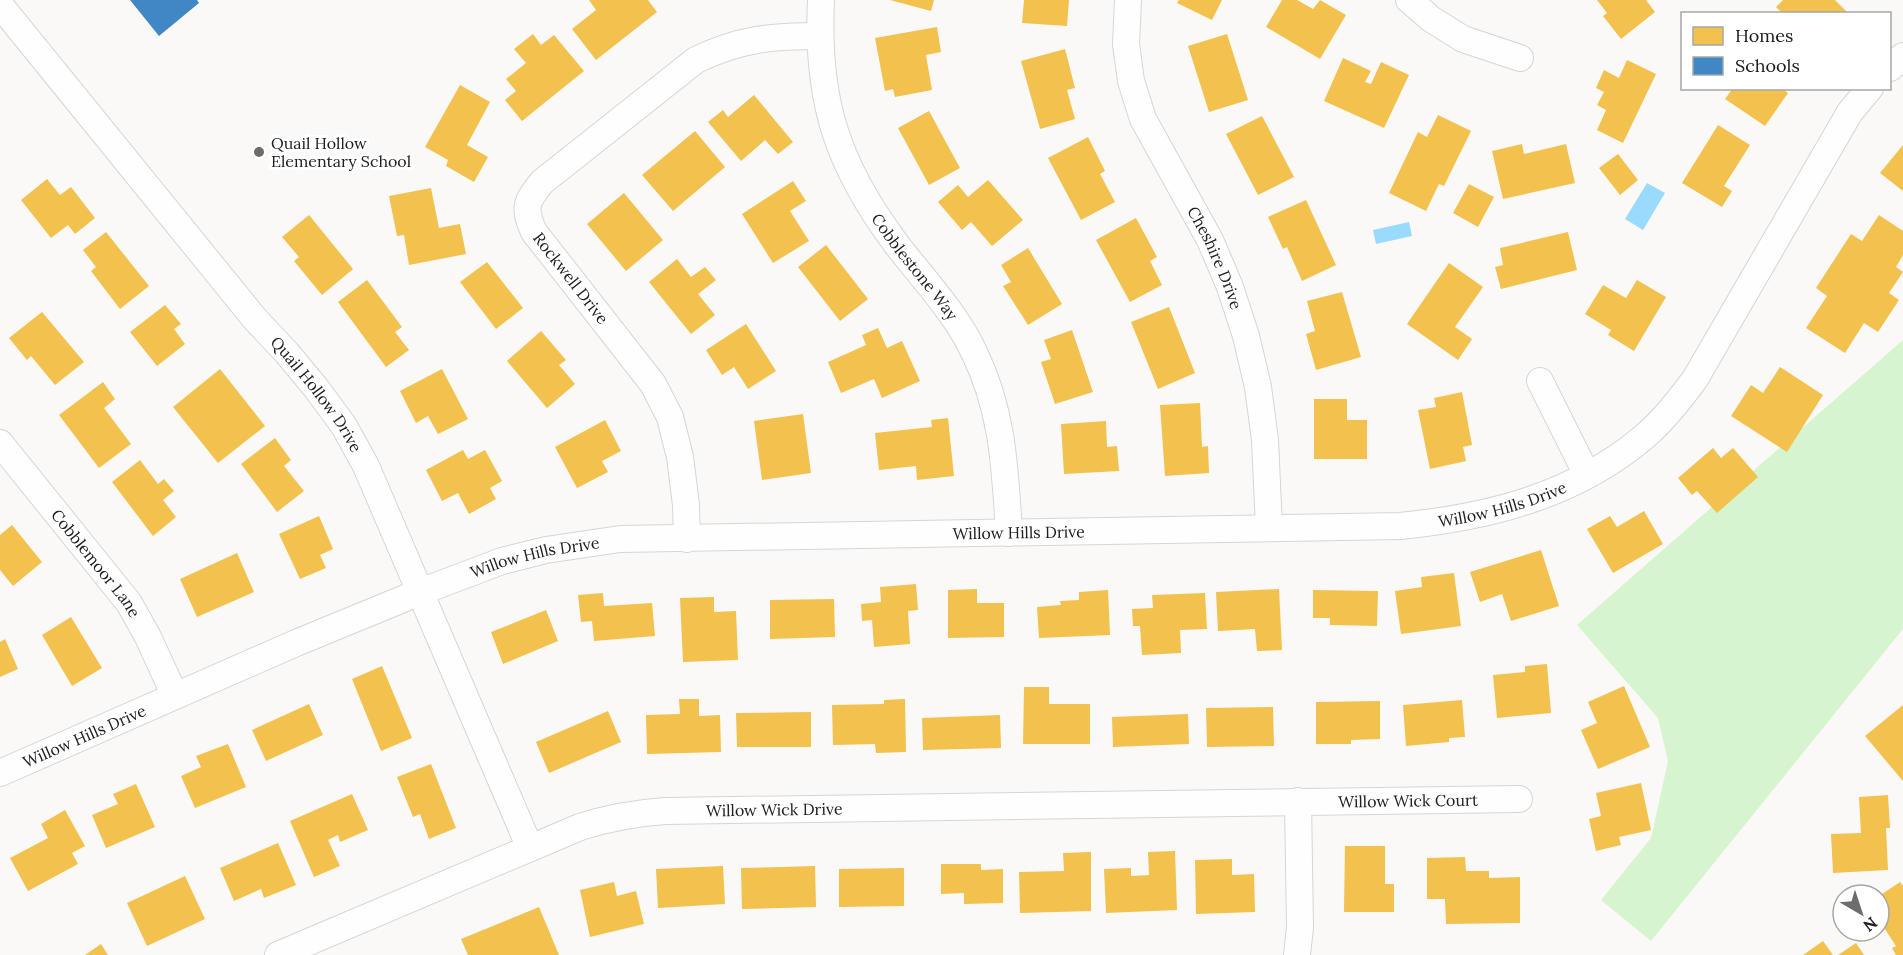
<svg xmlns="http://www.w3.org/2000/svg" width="1903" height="955" font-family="Lora,serif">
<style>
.green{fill:#d6f4ce}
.water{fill:#9adafc}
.homes{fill:#f2c14e}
.schools{fill:#3f88c5}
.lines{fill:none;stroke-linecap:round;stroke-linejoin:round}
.minor-casing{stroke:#d6d5d3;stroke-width:28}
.minor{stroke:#fefefe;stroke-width:26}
.poi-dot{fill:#6d6c6a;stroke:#fff;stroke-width:2}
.labels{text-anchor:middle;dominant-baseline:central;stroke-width:6;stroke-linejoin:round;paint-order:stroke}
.poi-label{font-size:16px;fill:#21201e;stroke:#fff;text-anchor:start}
.street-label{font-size:16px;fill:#21201e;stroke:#fff}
</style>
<rect width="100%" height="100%" fill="#fbf9f7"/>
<polygon class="green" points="1903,340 1903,629 1651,941 1601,900 1651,838 1668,761 1658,718 1577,625"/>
<g class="water">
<polygon points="1647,183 1665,193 1643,230 1625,219"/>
<polygon points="1409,222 1412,236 1376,244 1373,230"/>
</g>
<g class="homes">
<polygon points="589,0 648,0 657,12 596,60 572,29 596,10"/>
<polygon points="890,0 934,0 931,11"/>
<polygon points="1024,0 1069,0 1067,26 1022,23"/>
<polygon points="1179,0 1222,0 1212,20 1177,3"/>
<polygon points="1282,0 1297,0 1313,9 1320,0 1346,15 1320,59 1266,27"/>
<polygon points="1597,0 1646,0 1655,12 1621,39 1603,16 1607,13"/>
<polygon points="1783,0 1835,0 1849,14 1783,14 1776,7"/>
<polygon points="937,27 941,52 926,55 932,90 895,97 893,89 885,91 875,38"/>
<polygon points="533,34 541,45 554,35 584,71 522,121 505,100 516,91 506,79 526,63 514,49"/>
<polygon points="1227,34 1248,100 1209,112 1188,46"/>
<polygon points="1065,49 1075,88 1067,90 1075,119 1040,129 1021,61"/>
<polygon points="1343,58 1371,71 1365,82 1371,84 1381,62 1409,75 1384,128 1324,101"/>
<polygon points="1627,60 1656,74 1623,143 1597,130 1606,110 1597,105 1604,92 1596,88 1604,70 1619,78"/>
<polygon points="460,85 490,102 467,145 488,157 474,182 446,166 448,160 425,147"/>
<polygon points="1733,88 1781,88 1788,93 1765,126 1725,99"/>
<polygon points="754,95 793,142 778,154 765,140 741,161 708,122 723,110 728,117"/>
<polygon points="929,111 960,168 929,185 898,128"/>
<polygon points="1438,115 1471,131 1444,186 1439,184 1426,211 1389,193 1418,132 1427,137"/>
<polygon points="1262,116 1294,177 1258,195 1226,134"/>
<polygon points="1718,125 1750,145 1724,186 1732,191 1722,207 1682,183"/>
<polygon points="695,131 725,167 673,211 642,175"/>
<polygon points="1088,137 1105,171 1100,174 1115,202 1081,220 1048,158"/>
<polygon points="1522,144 1524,154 1566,144 1575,183 1503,199 1492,151"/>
<polygon points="1903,145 1903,191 1880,173"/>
<polygon points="1618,154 1638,180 1620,195 1599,168"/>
<polygon points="47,179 60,195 71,187 95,218 75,234 68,225 51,238 21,200"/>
<polygon points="988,180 1023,220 992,246 971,222 962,230 938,202 958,185 968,197"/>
<polygon points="793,181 806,201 790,211 809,241 773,263 742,214"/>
<polygon points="1469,184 1494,197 1478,227 1453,213"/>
<polygon points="431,188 439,228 460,224 466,254 409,265 404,235 397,236 389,196"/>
<polygon points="624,193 663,240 626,271 587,224"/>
<polygon points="1306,200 1336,265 1302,281 1287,247 1283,249 1268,217"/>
<polygon points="309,215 353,269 322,295 294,261 299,257 282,237"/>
<polygon points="1879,215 1903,231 1903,255 1896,267 1903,272 1889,293 1899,300 1878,332 1864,323 1845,353 1806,328 1827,296 1816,288 1851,234 1862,241"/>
<polygon points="1136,218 1157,257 1150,261 1162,285 1130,302 1096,240"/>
<polygon points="106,232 149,286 120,309 91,271 96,267 83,250"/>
<polygon points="1568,232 1577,270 1501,289 1495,267 1503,265 1500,248"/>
<polygon points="826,245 868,299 840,321 798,267"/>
<polygon points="1028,248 1062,304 1028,325 1003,286 1011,282 1001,265"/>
<polygon points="677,259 691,277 705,267 716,280 698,294 715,315 691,334 649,282"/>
<polygon points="487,262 523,308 496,329 460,282"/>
<polygon points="1449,263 1483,287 1455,327 1472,339 1458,360 1407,324"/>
<polygon points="367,280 402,327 395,332 409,350 386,367 338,302"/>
<polygon points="1637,280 1666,297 1634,351 1608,335 1611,330 1585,314 1603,285 1626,298"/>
<polygon points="1342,292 1361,357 1316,370 1306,334 1315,331 1307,301"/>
<polygon points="165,305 181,324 174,329 185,344 157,366 130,332"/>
<polygon points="1169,307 1195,373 1158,389 1131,322"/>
<polygon points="42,312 84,362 55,385 31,356 27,360 9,338"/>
<polygon points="746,324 776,371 748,389 734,367 722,375 706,350"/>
<polygon points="878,328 887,348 902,341 920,381 882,398 874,379 841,393 828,362 866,345 862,335"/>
<polygon points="1072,330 1093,392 1055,404 1041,362 1051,359 1044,340"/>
<polygon points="541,331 566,360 559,365 575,384 547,408 507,361"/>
<polygon points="1780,367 1823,395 1787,452 1731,416 1751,385 1763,393"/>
<polygon points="220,369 265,426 218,463 173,407"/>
<polygon points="442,369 468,419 438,434 428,416 416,423 400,391"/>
<polygon points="103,382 115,399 104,408 131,444 99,468 59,415"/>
<polygon points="1462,392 1472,445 1463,447 1466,461 1430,469 1418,410 1436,407 1434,398"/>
<polygon points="1314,399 1347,399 1347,420 1367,420 1367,459 1314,459"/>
<polygon points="1200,403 1202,447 1208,446 1209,473 1165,476 1160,405"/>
<polygon points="803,414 811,473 762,480 754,421"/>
<polygon points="948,418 954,476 917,480 916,466 879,470 875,433 932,427 931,420"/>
<polygon points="605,420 621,451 602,461 608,472 577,488 555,447"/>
<polygon points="1106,421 1107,447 1117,446 1119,471 1064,474 1061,424"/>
<polygon points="275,438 291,460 284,466 304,491 277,512 241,464"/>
<polygon points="1713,448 1721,458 1733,448 1758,477 1717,513 1697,491 1692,495 1678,478"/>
<polygon points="463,450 468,459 485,450 502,481 490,488 496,499 469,514 458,493 442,501 426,470"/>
<polygon points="140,460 158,484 164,479 174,491 163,500 176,517 153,536 112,482"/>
<polygon points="1644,511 1663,544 1613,573 1587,529 1610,516 1617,527"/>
<polygon points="319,516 333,549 320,555 326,568 300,579 279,534"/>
<polygon points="12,525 42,562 13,586 0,570 0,535"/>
<polygon points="1541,550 1559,606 1511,621 1502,594 1480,602 1470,572"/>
<polygon points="237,553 254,592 197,617 180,579"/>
<polygon points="1454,573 1461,626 1401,634 1395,591 1422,587 1421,577"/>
<polygon points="916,584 918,610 908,611 910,644 874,647 872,620 862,621 861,604 881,602 880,587"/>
<polygon points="977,589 977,603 1004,603 1004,637 948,638 948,590"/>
<polygon points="1279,589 1282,650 1257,651 1255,629 1218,631 1216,592"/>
<polygon points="1108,590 1110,635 1039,638 1037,607 1061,605 1060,601 1079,600 1079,592"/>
<polygon points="1313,590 1378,591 1377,626 1330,625 1330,618 1313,618"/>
<polygon points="603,593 604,606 652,603 655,636 594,641 592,621 581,622 578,595"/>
<polygon points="1205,593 1207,629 1180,630 1181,653 1142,655 1140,626 1133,626 1132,609 1153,608 1152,595"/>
<polygon points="714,597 714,612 736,611 738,660 683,662 680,598"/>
<polygon points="834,599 835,637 770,639 770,600"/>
<polygon points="546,610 558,641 503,664 491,632"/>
<polygon points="71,617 102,668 72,686 42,635"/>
<polygon points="5,639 18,669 0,677 0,642"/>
<polygon points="1547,664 1551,713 1497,718 1493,675 1525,672 1525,666"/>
<polygon points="382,666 412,738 381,751 352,679"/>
<polygon points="1624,686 1650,747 1598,769 1581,730 1597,723 1588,702"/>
<polygon points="1024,687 1049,687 1049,704 1090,704 1090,744 1023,744"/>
<polygon points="679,699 699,699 699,716 720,715 721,752 647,754 646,715 680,714"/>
<polygon points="905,699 906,752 876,753 875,744 833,745 832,705 884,704 884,700"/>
<polygon points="1462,700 1465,737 1449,738 1449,742 1406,746 1403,705"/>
<polygon points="1380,701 1380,739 1351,740 1351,744 1316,744 1316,702"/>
<polygon points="309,704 323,735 266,761 252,730"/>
<polygon points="1903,705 1903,781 1865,736"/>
<polygon points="1273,707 1274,746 1207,747 1206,708"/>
<polygon points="608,711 621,742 549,773 536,742"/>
<polygon points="811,712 811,747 737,747 736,713"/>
<polygon points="1188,714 1189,744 1113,747 1112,717"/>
<polygon points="1000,715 1001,748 923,750 922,718"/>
<polygon points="228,744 246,787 195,808 181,776 201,767 196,756"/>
<polygon points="431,764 456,828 429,839 420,814 413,817 397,777"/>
<polygon points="1641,783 1651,830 1619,837 1621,845 1596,851 1589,819 1601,816 1596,793"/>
<polygon points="136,784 155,827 106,848 92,815 118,804 113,794"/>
<polygon points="352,794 368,830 340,842 338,835 328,840 340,866 314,877 290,821"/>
<polygon points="1888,795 1890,828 1886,828 1888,870 1833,873 1831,834 1861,833 1859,797"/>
<polygon points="65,810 85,846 72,853 78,864 28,891 10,858 48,838 41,824"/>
<polygon points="278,843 296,885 264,898 261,889 234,901 220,868"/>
<polygon points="1345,846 1385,846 1385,884 1394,884 1394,912 1344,912"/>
<polygon points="1175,851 1177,910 1106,913 1104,869 1131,868 1131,876 1149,875 1148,852"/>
<polygon points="1091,852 1091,911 1020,913 1019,872 1064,871 1063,853"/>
<polygon points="1465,857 1466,871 1489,871 1489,878 1520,877 1520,923 1446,924 1445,899 1427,899 1427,858"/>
<polygon points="1232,859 1232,875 1254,874 1255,912 1196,914 1195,860"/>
<polygon points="941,864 981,864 981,870 1003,869 1003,903 964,904 964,893 941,894"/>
<polygon points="723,866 725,904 658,908 656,869"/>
<polygon points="815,866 816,907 742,909 741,868"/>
<polygon points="904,868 904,906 839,907 839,869"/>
<polygon points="185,876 205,919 147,946 127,903"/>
<polygon points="614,882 617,896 636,891 644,924 590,937 580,890"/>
<polygon points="1900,882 1903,886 1903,955 1896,955 1892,948 1896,946 1879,920 1879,896"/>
<polygon points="539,907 559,955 468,955 461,939"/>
<polygon points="1823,941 1833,955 1803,955"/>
<polygon points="1856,943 1864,955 1838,955"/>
<polygon points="101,944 108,955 85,955"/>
</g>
<polygon class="schools" points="130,0 197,0 199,3 159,36"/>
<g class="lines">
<defs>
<g id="minor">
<path id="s1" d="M821,0C816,100 837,165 897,245C924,280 955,312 974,352C1003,411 1005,468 1009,533"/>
<path id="s2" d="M1128,0L1126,44L1131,81L1143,119L1210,240L1230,287L1246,336L1258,387L1265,440L1269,528"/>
<polyline points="1409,0 1431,19 1463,39 1520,58"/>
<path id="s3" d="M0,5L255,319L287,353L316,388L344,426L366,466L530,848"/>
<polyline points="1890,68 1903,56"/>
<polyline points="1540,381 1587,475"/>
<path id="s4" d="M0,443L129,603L148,637L175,696"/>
<path d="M687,539L686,505L680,457L670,417L653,384L534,232C523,207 526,202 542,182L696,60C739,39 772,36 819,36"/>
<path id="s5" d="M0,773L296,643L420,592L502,561L546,550L620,539L1400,526C1489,517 1574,496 1644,437C1664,420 1680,399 1695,379L1850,112L1870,88"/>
<path id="s6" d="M278,955L580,827C608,818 636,813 665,811L1519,799"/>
<polyline points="1297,955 1300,927 1298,801"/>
</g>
</defs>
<use href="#minor" class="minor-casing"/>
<use href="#minor" class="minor"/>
</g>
<circle class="poi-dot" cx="259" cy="152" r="6"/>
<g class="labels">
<g class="poi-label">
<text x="271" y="143">Quail Hollow<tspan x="271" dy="18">Elementary School</tspan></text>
</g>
<g class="street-label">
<text stroke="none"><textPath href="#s2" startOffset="278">Cheshire Drive</textPath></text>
<text stroke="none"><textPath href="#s1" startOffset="291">Cobblestone Way</textPath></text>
<text transform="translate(571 278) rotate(52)">Rockwell Drive</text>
<text stroke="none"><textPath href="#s3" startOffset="502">Quail Hollow Drive</textPath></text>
<text stroke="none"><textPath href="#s5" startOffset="1550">Willow Hills Drive</textPath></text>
<text stroke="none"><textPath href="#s5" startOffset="1064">Willow Hills Drive</textPath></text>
<text stroke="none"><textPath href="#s5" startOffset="578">Willow Hills Drive</textPath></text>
<text stroke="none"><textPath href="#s4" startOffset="154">Cobblemoor Lane</textPath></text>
<text stroke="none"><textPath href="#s5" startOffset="92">Willow Hills Drive</textPath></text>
<text stroke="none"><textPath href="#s6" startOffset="1158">Willow Wick Court</textPath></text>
<text stroke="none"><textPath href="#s6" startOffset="524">Willow Wick Drive</textPath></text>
</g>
</g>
<rect x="1681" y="12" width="210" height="78" fill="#ffffff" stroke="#a6a6a5" stroke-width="1.5"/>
<rect x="1693" y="27" width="30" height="18" fill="#f2c14e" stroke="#a6a6a5" stroke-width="1.5"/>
<text x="1735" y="42" font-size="18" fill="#21201e">Homes</text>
<rect x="1693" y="57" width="30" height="18" fill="#3f88c5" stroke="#a6a6a5" stroke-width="1.5"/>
<text x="1735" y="72" font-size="18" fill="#21201e">Schools</text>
<g transform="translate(1861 913) rotate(141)"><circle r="28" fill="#ffffff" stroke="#a6a6a5" stroke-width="1.5"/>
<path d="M0-4.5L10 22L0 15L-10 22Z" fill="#6d6c6a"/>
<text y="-9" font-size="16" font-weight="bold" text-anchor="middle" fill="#21201e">N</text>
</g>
</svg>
